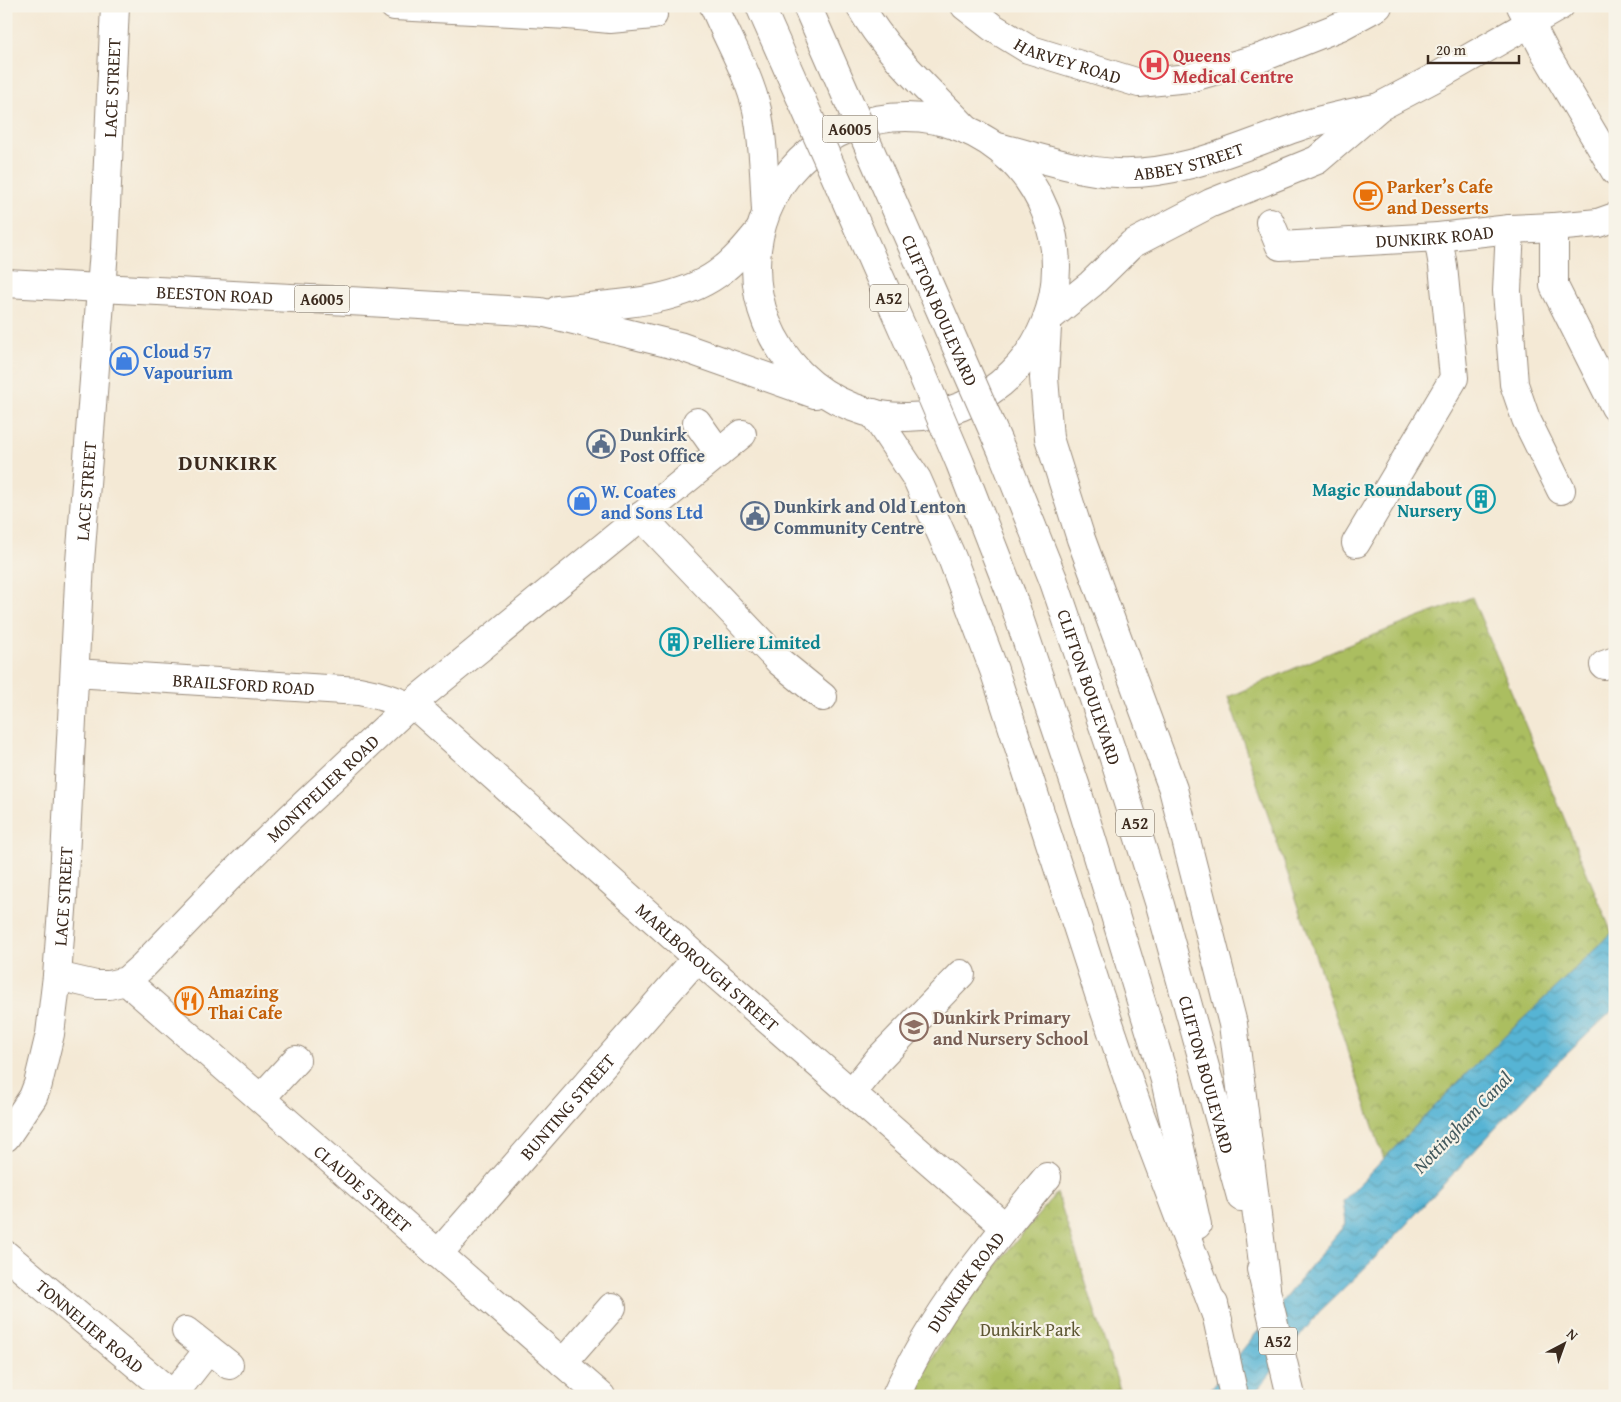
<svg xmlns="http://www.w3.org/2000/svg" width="1621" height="1402" font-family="'Gentium Book Plus',serif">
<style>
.park{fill:url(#park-crowns);stroke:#737440}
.water{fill:url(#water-waves);stroke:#486f79}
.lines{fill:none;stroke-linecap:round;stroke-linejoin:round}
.minor-casing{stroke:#988a7a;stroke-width:30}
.major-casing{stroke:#988a7a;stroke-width:30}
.highway-casing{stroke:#988a7a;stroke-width:30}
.minor{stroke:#fff;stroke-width:28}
.major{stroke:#fff;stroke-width:28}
.highway{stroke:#fff;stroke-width:28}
.highway-bridge-casing{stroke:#988a7a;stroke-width:30;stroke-linecap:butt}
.highway-bridge{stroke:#fff;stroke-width:28}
.labels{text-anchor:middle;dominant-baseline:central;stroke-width:4.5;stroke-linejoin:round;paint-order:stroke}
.shield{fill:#f7f3e8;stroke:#73665b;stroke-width:1}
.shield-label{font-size:16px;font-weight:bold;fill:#3b2a1e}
.health-label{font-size:18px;font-weight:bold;fill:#be3a42;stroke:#f7f3e8;text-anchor:start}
.street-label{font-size:18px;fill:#3b2a1e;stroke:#f7f3e8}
.food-label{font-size:18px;font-weight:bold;fill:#c56008;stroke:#f7f3e8;text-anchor:start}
.shop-label{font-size:18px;font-weight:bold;fill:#366cbe;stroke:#f7f3e8;text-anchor:start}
.service-label{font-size:18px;font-weight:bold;fill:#4e5e75;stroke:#f7f3e8;text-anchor:start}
.culture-label{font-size:18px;font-weight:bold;fill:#0d838f;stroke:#f7f3e8;text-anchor:end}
.education-label{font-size:18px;font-weight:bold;fill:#785e54;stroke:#f7f3e8;text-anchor:start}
.park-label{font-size:18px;fill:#5d5632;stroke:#f7f3e8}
.water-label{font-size:19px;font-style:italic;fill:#445a5e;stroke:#f7f3e8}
.district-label{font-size:22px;font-weight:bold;letter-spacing:1px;fill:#3b2a1e;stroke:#f7f3e8}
</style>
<defs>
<pattern id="park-crowns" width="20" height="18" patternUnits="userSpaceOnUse" patternTransform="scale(1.25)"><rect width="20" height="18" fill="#abbe61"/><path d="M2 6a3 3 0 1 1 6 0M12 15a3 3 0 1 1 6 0" fill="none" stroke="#8c9b4f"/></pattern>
<pattern id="water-waves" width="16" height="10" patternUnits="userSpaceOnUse" patternTransform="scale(1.25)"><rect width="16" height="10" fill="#56b4d4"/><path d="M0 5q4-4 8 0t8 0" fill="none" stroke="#4893ab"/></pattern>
</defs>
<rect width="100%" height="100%" fill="#f7f3e8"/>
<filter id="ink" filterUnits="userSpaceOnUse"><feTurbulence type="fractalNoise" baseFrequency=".02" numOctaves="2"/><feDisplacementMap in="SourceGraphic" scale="10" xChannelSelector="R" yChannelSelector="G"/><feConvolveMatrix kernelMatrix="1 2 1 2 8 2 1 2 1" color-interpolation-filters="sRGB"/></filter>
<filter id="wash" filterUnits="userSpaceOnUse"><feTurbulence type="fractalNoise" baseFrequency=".0096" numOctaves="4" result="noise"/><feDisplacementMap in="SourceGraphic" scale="20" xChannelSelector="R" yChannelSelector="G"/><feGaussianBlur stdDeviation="1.12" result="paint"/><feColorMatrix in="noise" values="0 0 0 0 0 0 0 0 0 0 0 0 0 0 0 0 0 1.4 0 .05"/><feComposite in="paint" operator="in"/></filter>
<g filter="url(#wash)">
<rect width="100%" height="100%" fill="#f4e9d5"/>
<g class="park">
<polygon points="1472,597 1612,933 1471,1069 1384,1159 1228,697 1346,646"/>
<path d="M1057,1193L1122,1396H914C919,1384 923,1372 930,1361C966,1300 1011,1246 1057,1193Z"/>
</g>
<polygon class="water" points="1615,930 1615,1008 1545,1075 1372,1261 1319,1312 1253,1396 1205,1396 1346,1223 1343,1201 1471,1069"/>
</g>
<g filter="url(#ink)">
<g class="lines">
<defs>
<g id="minor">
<polyline points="394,6 568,15 610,19 653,15"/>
<path id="s1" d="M965,6L992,27L1028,49L1139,83L1189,78L1263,57L1341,26L1378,6"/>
<polyline points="1521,6 1546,54 1615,171"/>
<path id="s2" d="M1270,222L1280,246L1438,237L1510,229L1554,227L1598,223L1615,217"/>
<polyline points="1554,227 1554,286 1615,407"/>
<polyline points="1510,229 1507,291 1514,384 1526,419 1561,490"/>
<polyline points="697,422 719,453"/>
<polyline points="641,516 780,662 823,697"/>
<polyline points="1356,543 1454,378 1443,266 1438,237"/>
<polyline points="1604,665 1615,661"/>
<path id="s3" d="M75,673L359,691C381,695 402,702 422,712L697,958L1005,1227"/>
<path id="s4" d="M57,976L96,985H109L126,981L143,966L226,880L290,818L409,706L742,434"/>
<path id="s5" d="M126,981L601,1396"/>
<polyline points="852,1092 878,1060 961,974"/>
<polyline points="261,1098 296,1060"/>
<path id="s6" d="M6,1137L33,1097L38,1084L50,1034L57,976L63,897L80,562L104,250L115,6"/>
<path id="s7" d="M438,1254L697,958"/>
<path id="s8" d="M6,1255L174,1396"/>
<polyline points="186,1331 229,1365"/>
<polyline points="563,1363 612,1307"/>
<polyline points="173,1395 209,1349"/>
<path id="s9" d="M896,1396C932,1314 990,1245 1047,1177"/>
</g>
<g id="major">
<circle cx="906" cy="267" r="150"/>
<path id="s10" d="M998,147C1035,156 1079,172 1117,173C1183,176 1243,145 1304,125C1327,118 1352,113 1375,108"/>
<path id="s11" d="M6,283L368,302L541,312L679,346L815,394"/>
<path d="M558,310C609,304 673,305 717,274C734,262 747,246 760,230"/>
<polyline points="1053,315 1091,284 1132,244 1211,203 1317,160 1379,107 1436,77 1560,6"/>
</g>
<g id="highway">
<path d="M714,6C728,40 749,74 757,110C764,143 764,177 766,210"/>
<path d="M860,6C886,53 930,91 967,130"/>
<polyline points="1047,327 1044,378 1049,438 1081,539 1173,789 1233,1024 1266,1287"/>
<polyline points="873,413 917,479 952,558 994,670 1099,994 1141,1117 1218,1320"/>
<path id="s12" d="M1053,579L1112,752L1160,905L1241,1197"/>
<polyline points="1011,594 1076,787 1165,1080 1197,1225"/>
<polyline points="1261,1269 1291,1396"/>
<polyline points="1214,1304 1234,1396"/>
</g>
</defs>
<use href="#minor" class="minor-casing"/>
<use href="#major" class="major-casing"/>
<use href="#highway" class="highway-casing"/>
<use href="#minor" class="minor"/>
<use href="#major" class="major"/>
<use href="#highway" class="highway"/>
<defs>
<g id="highway-bridge">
<polyline points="760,6 909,343 960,463 1011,594"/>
<path id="s13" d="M807,6L1002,451L1053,579"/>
</g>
</defs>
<use href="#highway-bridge" class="highway-bridge-casing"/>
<use href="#highway-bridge" class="highway-bridge"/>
</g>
</g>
<defs>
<symbol id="hospital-ring" viewBox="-11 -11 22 22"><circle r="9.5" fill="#f7f3e8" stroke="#e0444e" stroke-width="1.5"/><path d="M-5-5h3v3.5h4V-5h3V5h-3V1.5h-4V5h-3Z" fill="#e0444e"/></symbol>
<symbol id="cafe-ring" viewBox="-11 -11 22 22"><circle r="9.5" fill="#f7f3e8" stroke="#e8710a" stroke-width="1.5"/><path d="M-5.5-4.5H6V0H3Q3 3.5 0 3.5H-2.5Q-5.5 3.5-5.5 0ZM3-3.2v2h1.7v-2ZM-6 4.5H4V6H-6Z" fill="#e8710a"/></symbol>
<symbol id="shop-ring" viewBox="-11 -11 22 22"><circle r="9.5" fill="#f7f3e8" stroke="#3f7fe0" stroke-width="1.5"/><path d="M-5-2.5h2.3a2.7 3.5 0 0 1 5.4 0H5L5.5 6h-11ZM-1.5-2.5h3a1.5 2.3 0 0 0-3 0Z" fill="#3f7fe0"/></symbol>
<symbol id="civic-ring" viewBox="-11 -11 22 22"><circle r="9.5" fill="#f7f3e8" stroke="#5c6f8a" stroke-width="1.5"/><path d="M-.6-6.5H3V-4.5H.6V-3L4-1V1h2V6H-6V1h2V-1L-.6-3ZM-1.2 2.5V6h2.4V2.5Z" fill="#5c6f8a"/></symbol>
<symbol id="building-ring" viewBox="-11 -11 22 22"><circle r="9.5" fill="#f7f3e8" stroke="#0f9aa8" stroke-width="1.5"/><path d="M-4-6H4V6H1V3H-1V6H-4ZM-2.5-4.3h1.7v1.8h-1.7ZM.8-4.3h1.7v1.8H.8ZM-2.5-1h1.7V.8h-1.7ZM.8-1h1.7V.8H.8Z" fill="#0f9aa8"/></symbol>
<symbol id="restaurant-ring" viewBox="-11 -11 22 22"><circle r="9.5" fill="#f7f3e8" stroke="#e8710a" stroke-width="1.5"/><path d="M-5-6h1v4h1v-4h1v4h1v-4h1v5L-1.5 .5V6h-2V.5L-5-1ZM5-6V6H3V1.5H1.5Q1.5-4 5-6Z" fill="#e8710a"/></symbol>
<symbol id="school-ring" viewBox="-11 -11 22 22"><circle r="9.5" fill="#f7f3e8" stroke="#8d6e63" stroke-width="1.5"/><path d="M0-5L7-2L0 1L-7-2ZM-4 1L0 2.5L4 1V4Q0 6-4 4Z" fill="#8d6e63"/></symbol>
</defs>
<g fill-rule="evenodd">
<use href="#hospital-ring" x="1138" y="49" width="32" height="32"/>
<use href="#cafe-ring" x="1352" y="180" width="32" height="32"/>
<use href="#shop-ring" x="108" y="345" width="32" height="32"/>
<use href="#civic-ring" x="585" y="428" width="32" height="32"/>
<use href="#building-ring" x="1465" y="483" width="32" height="32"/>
<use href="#shop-ring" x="566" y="485" width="32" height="32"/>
<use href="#civic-ring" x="739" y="500" width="32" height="32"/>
<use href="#building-ring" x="658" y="626" width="32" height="32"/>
<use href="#restaurant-ring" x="173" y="985" width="32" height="32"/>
<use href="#school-ring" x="898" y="1011" width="32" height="32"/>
</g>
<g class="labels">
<g class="shield">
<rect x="822.5" y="115.5" width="55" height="27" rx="4"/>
<rect x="870" y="284.5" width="38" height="27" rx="4"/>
<rect x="294.5" y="285.5" width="55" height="27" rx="4"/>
<rect x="1116" y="809.5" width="38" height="27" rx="4"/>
<rect x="1259" y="1327.5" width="38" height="27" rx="4"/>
</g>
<g class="shield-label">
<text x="850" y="129">A6005</text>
<text x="889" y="298">A52</text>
<text x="322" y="299">A6005</text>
<text x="1135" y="823">A52</text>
<text x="1278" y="1341">A52</text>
</g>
<g class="health-label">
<text x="1173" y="55">Queens<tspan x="1173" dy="21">Medical Centre</tspan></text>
</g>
<g class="street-label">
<text stroke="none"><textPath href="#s1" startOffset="118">HARVEY ROAD</textPath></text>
<text stroke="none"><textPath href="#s6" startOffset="1062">LACE STREET</textPath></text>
<text stroke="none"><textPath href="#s10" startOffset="195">ABBEY STREET</textPath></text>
<text stroke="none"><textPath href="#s2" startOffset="181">DUNKIRK ROAD</textPath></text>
<text stroke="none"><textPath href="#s11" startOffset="209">BEESTON ROAD</textPath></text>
<text stroke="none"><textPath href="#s13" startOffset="332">CLIFTON BOULEVARD</textPath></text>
<text stroke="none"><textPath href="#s6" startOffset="658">LACE STREET</textPath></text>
<text stroke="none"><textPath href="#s3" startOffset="169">BRAILSFORD ROAD</textPath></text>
<text stroke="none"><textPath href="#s12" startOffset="114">CLIFTON BOULEVARD</textPath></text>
<text stroke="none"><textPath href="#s4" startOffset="346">MONTPELIER ROAD</textPath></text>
<text stroke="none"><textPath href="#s6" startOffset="252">LACE STREET</textPath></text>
<text stroke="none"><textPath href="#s3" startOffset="734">MARLBOROUGH STREET</textPath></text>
<text stroke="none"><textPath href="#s12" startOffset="519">CLIFTON BOULEVARD</textPath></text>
<text stroke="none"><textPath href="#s7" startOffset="196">BUNTING STREET</textPath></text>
<text stroke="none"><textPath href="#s5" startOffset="315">CLAUDE STREET</textPath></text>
<text stroke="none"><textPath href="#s9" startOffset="134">DUNKIRK ROAD</textPath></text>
<text stroke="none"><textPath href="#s8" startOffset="110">TONNELIER ROAD</textPath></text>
</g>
<g class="food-label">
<text x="1387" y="186">Parker’s Cafe<tspan x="1387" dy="21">and Desserts</tspan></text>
<text x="208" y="991">Amazing<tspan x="208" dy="21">Thai Cafe</tspan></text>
</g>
<g class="shop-label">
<text x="143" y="351">Cloud 57<tspan x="143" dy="21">Vapourium</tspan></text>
<text x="601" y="491">W. Coates<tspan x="601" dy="21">and Sons Ltd</tspan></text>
</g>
<g class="service-label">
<text x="620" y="434">Dunkirk<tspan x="620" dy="21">Post Office</tspan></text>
<text x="774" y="506">Dunkirk and Old Lenton<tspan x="774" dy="21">Community Centre</tspan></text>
</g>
<g class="culture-label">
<text x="1462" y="489">Magic Roundabout<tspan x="1462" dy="21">Nursery</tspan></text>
<text x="693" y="642" text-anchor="start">Pelliere Limited</text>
</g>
<g class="education-label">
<text x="933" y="1017">Dunkirk Primary<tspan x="933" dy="21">and Nursery School</tspan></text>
</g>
<g class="park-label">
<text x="1030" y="1329">Dunkirk Park</text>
</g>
<g class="water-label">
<text transform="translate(1462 1122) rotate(-46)">Nottingham Canal</text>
</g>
<g class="district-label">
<text x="228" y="462">DUNKIRK</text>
</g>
</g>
<rect width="1621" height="1402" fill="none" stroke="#f7f3e8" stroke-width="25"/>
<g transform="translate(1564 1344) rotate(41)" stroke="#f7f3e8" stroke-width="4" paint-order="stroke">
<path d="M0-4L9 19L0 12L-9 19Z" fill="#3b2a1e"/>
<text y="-8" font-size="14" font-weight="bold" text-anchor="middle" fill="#3b2a1e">N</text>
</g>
<path d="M1428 55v8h91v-8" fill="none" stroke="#3b2a1e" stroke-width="2.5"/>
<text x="1436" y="55" font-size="15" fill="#3b2a1e" stroke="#f7f3e8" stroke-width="4" paint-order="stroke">20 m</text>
</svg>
